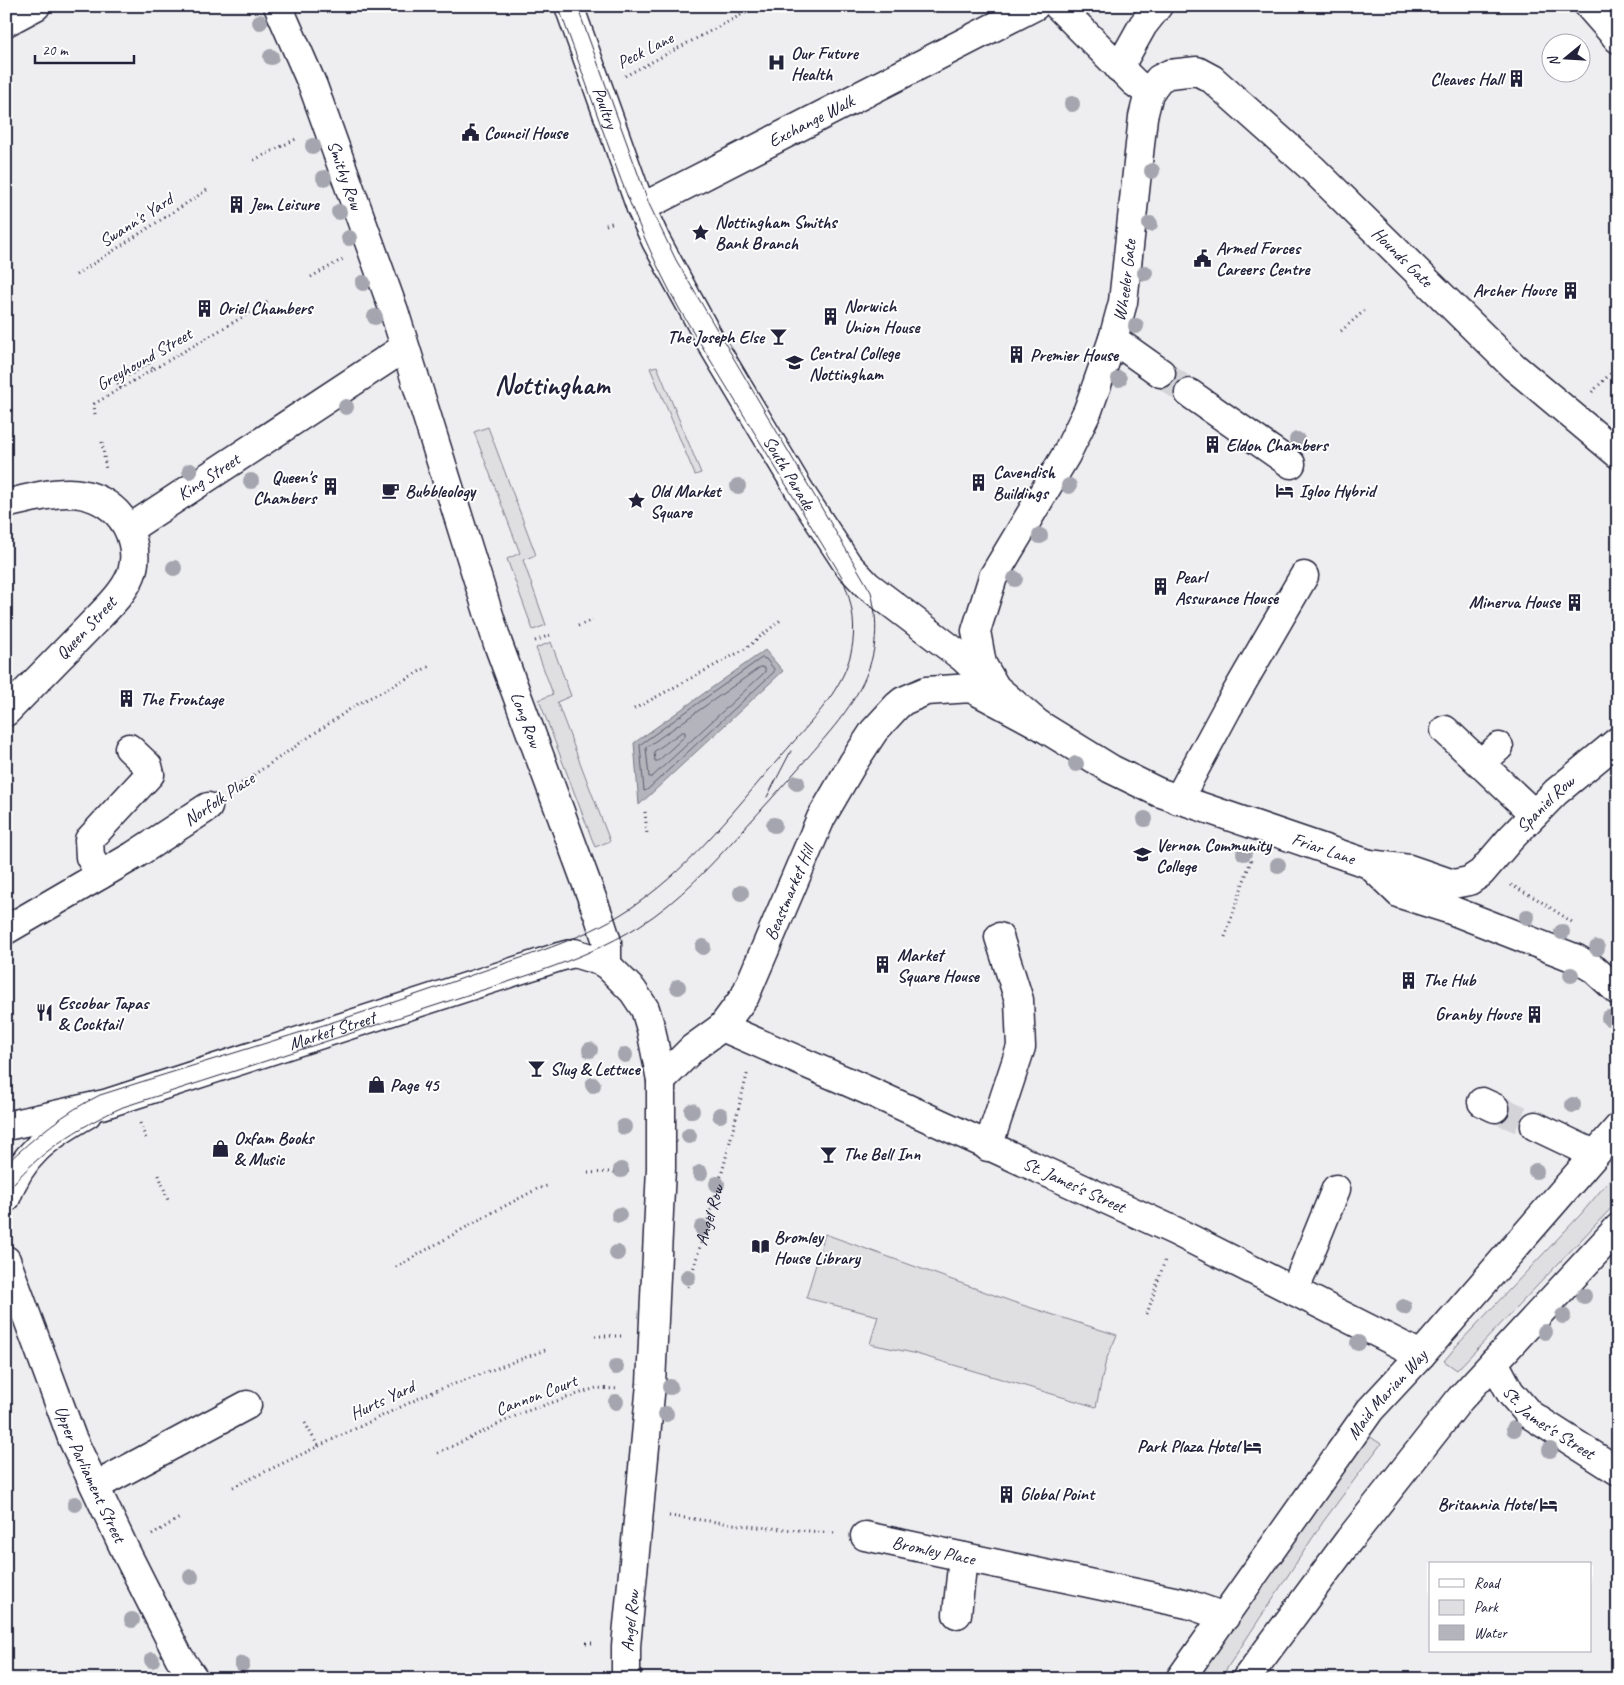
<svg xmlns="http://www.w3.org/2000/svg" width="1624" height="1685" font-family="Caveat,sans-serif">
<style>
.built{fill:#eeeef1;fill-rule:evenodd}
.green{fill:#dfdfe2;stroke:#80808e}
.water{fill:#b4b4bc;stroke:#7a7a88}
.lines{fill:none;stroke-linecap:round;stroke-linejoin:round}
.shore{stroke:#5c5c6f;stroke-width:1}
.minor-tunnel{stroke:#d3d3d8;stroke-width:28;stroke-dasharray:28 14;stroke-linecap:butt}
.minor-casing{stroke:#22223b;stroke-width:31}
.major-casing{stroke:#22223b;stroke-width:31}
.path{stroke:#22223b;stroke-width:3;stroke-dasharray:1 4;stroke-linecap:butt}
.minor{stroke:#fff;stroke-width:28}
.major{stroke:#fff;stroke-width:28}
.tram{stroke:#22223b;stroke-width:1}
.tree{fill:#a5a5af}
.labels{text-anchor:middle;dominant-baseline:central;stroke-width:4;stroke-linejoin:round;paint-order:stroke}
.street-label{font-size:18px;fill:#22223b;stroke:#fff}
.poi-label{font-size:18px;font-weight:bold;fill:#22223b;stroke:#fff;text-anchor:start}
.town-label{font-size:28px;font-weight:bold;fill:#22223b;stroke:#fff}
</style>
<rect width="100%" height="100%" fill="#fff"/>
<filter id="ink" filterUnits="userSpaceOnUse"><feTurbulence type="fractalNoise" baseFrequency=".02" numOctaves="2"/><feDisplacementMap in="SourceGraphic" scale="10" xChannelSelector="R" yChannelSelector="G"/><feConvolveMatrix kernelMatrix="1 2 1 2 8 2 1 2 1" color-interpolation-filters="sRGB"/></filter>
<g filter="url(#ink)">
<path class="built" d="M6,6H1618V1679H6ZM1552,42H1582V72H1552ZM1430,1564H1590V1651H1430Z"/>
<g class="green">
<polygon points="657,366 701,473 695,475 650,368"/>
<polygon points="488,427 536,555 523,560 546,625 533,630 507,559 520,553 474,432"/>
<polygon points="551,642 571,696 557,702 610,841 595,847 539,700 553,694 536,648"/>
<polygon points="1618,1170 1618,1201 1457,1370 1444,1361 1459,1343 1581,1214"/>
<polygon points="825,1234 1016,1303 1117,1335 1106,1360 1096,1407 913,1353 870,1344 878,1316 806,1298"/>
<polygon points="1369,1436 1381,1444 1323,1522 1220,1679 1195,1679"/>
</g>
<polygon class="water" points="765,650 783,671 639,805 634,743"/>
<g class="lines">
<g class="shore">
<polygon points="762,658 766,659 774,669 774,672 647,790 644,791 640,745"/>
<polygon points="761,667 765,668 765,672 652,777 649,777 646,748"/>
<polygon points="682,732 685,732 685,736 658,761 655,761 654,752"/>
</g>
<g class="minor-tunnel">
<polyline points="1161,373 1189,393"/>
<polyline points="1495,1108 1535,1126"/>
</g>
<defs>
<g id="minor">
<path id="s2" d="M278,6L313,86L394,311L498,644L599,917L607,942V965"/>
<path id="s3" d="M569,6L641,208L656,241L712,344L804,498L848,565L867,585L962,657L989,682"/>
<polyline points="1058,6 1134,82 1149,93"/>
<polyline points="1589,6 1618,39"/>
<polyline points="6,22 36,6"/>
<polyline points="1119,68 1143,25 1158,6"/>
<path id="s4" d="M641,208L1035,6"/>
<polyline points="1113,339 1161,373"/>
<polyline points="1189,393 1291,464"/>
<path d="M6,504C44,495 85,481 117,513C132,529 139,554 131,575C123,595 102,613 88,628C61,656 33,684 6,712"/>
<path id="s5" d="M129,529L404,348"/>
<path id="s6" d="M1038,724L996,688L982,664L976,631L993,577L1066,455L1088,410L1113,339L1123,302L1143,117L1149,93L1159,79L1169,74L1197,71L1212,79L1313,169L1514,367L1618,454"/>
<polyline points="1445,730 1534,814"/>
<polyline points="1481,763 1499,747"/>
<polyline points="1178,800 1227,709 1304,576"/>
<path id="s7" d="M1369,864L1409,869L1453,884L1469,881L1481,873L1511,838L1556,792L1618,741"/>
<polyline points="100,875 90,857 89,840 150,774 148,766 129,748"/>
<polyline points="6,930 133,856 208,807"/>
<path id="s8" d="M722,1027L869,1091L1175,1231L1421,1355"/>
<path id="s9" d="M661,1080L693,1048L722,1027L745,996L821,818L853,763L874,731L897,706L903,701L926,691L971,688L1038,724L1111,769L1158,792L1369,864L1400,894L1451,910L1577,959L1594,969L1618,991"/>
<polyline points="1482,1102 1495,1108"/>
<path id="s10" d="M6,1126L105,1104L559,957L574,953L600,961L607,965L633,991L645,1009L651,1029L661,1080V1168L651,1384L626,1646V1679"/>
<polyline points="1535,1126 1594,1154"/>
<polyline points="988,1147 1021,1047 1019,1000 999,937"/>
<path d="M6,1198C21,1155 48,1136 87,1114"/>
<polyline points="1295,1290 1336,1189"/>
<path id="s11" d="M1494,1362L1510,1392L1529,1414L1618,1471"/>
<polyline points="96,1486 247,1405"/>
<path id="s12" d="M865,1536L1188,1604L1225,1617"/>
<polyline points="957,1614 963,1557"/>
</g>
<g id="major">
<path id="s13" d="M6,1260L72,1438L126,1552L179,1657L194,1679"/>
<path id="s14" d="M1180,1679L1370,1410L1421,1355L1618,1128"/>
<polyline points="1246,1679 1349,1540 1460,1399 1618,1228"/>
</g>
</defs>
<use href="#minor" class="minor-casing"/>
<use href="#major" class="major-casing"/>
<g class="path">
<polyline points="625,76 758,6"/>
<polyline points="254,160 298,138"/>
<polyline points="606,225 614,222"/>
<polyline points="76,275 210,188"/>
<polyline points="311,277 343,259"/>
<polyline points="1341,331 1364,311"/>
<polyline points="134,367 136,371 149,363 153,369"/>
<polyline points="121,388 117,382 136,371"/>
<polyline points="1592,392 1618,366"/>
<polyline points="95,414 94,404 268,302"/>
<polyline points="102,442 106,470"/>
<polyline points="578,626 592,620"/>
<polyline points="535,641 550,635"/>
<polyline points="634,709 745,649 782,619"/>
<polyline points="233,789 356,705 430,666"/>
<polyline points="645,812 647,834"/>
<polyline points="1511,885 1537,899 1572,922"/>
<polyline points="1225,937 1252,857"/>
<polyline points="1615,1021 1612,1025 1618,1042"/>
<polyline points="140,1123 146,1139"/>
<polyline points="588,1173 630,1171"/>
<polyline points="159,1175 169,1203"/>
<polyline points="396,1267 486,1216 537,1189 550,1185"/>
<path id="s1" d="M688,1287L723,1169L748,1071"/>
<polyline points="1147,1314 1165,1260"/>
<polyline points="595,1336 623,1336"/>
<polyline points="305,1423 318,1446"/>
<polyline points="438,1453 524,1412 596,1388 619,1389"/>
<polyline points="233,1487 430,1393 548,1349"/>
<polyline points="669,1516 757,1527 835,1533"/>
<polyline points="152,1535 181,1517"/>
<polyline points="586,1643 596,1643"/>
</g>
<use href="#minor" class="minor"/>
<use href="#major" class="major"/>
<g class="tram">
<polyline points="767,797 791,751"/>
<path d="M6,1164C34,1137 65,1112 100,1095C227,1054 355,1018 480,972C534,953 591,937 638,903C694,864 737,806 782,755C832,698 875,658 842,577L680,310C627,215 597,108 558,6"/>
<path d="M6,1193C34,1155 80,1126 123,1107C229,1073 334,1039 440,1004C507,981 578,964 639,926C680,900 711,865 743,830C763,808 783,786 802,764C848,711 890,668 871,592L676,260L649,204L577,6"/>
</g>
</g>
<g class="tree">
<circle cx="260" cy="22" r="8"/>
<circle cx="271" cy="57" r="8"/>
<circle cx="1072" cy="104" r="8"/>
<circle cx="313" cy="146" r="8"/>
<circle cx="1152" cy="171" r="8"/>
<circle cx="324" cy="178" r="8"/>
<circle cx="339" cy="212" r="8"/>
<circle cx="1150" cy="224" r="8"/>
<circle cx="349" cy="238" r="8"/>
<circle cx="1145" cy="273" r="8"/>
<circle cx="363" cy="283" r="8"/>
<circle cx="375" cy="317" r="8"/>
<circle cx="1136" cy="326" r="8"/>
<circle cx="1119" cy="379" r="8"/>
<circle cx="346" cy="407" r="8"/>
<circle cx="1297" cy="440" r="8"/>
<circle cx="190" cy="471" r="8"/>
<circle cx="251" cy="481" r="8"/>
<circle cx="738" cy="486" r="8"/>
<circle cx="1069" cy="486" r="8"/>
<circle cx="1040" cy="536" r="8"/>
<circle cx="174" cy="568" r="8"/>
<circle cx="1015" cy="579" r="8"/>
<circle cx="1076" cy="764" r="8"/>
<circle cx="797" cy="783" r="8"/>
<circle cx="1145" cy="819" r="8"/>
<circle cx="774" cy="825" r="8"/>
<circle cx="1244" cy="853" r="8"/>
<circle cx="1278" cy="865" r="8"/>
<circle cx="741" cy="893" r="8"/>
<circle cx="1527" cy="917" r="8"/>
<circle cx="1562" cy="932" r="8"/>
<circle cx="703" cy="947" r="8"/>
<circle cx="1597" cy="948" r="8"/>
<circle cx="1571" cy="975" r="8"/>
<circle cx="678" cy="987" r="8"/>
<circle cx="1609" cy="1018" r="8"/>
<circle cx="590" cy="1050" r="8"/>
<circle cx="625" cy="1055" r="8"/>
<circle cx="593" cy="1085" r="8"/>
<circle cx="1573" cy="1105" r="8"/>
<circle cx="692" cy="1111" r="8"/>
<circle cx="720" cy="1115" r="8"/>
<circle cx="624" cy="1127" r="8"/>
<circle cx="689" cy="1136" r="8"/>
<circle cx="621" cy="1170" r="8"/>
<circle cx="1536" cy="1171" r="8"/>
<circle cx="700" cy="1173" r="8"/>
<circle cx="717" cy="1184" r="8"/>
<circle cx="619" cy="1215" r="8"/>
<circle cx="702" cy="1228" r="8"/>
<circle cx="617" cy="1253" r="8"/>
<circle cx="688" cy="1277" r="8"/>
<circle cx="1584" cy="1296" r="8"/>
<circle cx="1404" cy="1307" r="8"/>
<circle cx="1563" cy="1316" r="8"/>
<circle cx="1545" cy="1332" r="8"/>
<circle cx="1358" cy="1343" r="8"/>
<circle cx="616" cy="1367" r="8"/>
<circle cx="670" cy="1387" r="8"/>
<circle cx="616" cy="1402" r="8"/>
<circle cx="666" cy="1414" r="8"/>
<circle cx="1514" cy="1429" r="8"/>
<circle cx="1550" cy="1450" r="8"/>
<circle cx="75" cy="1504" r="8"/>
<circle cx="191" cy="1577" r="8"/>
<circle cx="132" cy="1620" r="8"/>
<circle cx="152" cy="1660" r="8"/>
<circle cx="242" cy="1664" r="8"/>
</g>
</g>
<defs>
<symbol id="hospital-bare" viewBox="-9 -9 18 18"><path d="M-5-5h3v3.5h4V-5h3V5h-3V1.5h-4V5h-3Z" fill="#22223b" stroke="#fff" stroke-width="2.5" paint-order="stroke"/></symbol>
<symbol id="building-bare" viewBox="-9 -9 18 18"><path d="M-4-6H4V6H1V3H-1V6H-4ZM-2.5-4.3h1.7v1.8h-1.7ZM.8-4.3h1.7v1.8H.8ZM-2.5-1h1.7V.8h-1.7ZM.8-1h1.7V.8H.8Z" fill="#22223b" stroke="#fff" stroke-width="2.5" paint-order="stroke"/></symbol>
<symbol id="civic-bare" viewBox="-9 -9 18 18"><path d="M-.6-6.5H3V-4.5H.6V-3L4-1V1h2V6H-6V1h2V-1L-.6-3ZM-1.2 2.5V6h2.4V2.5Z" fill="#22223b" stroke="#fff" stroke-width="2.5" paint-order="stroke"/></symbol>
<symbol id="sight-bare" viewBox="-9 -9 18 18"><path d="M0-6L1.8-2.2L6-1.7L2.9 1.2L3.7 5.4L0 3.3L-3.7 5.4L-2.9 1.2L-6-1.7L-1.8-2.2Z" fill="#22223b" stroke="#fff" stroke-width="2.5" paint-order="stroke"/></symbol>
<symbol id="bar-bare" viewBox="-9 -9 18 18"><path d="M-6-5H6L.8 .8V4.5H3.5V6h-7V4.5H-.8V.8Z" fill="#22223b" stroke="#fff" stroke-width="2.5" paint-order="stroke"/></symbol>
<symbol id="university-bare" viewBox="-9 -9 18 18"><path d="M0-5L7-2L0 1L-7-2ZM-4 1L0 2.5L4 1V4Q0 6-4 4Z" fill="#22223b" stroke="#fff" stroke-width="2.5" paint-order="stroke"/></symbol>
<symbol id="cafe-bare" viewBox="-9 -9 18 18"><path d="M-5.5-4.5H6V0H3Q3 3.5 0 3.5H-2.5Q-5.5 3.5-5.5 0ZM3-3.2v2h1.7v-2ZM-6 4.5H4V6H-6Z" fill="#22223b" stroke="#fff" stroke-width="2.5" paint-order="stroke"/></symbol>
<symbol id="hotel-bare" viewBox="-9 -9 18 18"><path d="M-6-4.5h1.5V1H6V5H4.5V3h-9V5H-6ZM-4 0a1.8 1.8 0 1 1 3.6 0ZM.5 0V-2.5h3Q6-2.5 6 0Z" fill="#22223b" stroke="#fff" stroke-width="2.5" paint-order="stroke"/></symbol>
<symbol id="restaurant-bare" viewBox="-9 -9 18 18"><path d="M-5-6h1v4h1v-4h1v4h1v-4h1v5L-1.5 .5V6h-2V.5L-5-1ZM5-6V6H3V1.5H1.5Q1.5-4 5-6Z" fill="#22223b" stroke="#fff" stroke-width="2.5" paint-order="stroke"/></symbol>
<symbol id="shop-bare" viewBox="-9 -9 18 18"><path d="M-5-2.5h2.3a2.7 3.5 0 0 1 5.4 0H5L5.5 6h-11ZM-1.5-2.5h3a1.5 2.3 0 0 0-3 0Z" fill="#22223b" stroke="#fff" stroke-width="2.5" paint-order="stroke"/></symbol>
<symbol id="library-bare" viewBox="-9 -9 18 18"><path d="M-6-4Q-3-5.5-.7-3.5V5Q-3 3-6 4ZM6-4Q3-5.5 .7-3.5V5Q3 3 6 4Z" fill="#22223b" stroke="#fff" stroke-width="2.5" paint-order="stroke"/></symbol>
</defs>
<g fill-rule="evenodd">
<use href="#hospital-bare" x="764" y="50" width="25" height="25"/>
<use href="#building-bare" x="1504" y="66" width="25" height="25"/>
<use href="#civic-bare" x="458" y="120" width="25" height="25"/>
<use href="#building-bare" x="224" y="192" width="25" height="25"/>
<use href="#sight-bare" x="688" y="220" width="25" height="25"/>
<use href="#civic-bare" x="1190" y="246" width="25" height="25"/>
<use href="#building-bare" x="1558" y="278" width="25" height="25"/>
<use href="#building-bare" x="192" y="296" width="25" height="25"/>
<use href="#building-bare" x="818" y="304" width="25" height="25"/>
<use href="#bar-bare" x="766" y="324" width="25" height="25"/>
<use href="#building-bare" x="1004" y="342" width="25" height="25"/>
<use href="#university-bare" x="782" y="350" width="25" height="25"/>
<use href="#building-bare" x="1200" y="432" width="25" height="25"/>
<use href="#building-bare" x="966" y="470" width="25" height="25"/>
<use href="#building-bare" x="318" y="474" width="25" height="25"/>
<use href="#cafe-bare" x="378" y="478" width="25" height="25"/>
<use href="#hotel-bare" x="1272" y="478" width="25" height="25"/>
<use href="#sight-bare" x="624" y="488" width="25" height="25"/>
<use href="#building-bare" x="1148" y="574" width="25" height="25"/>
<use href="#building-bare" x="1562" y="590" width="25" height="25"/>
<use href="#building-bare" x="114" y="686" width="25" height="25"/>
<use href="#university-bare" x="1130" y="842" width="25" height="25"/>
<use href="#building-bare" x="870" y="952" width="25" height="25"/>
<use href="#building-bare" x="1396" y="968" width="25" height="25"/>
<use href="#restaurant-bare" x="32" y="1000" width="25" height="25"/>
<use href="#building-bare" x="1522" y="1002" width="25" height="25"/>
<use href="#bar-bare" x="524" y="1056" width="25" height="25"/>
<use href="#shop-bare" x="364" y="1072" width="25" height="25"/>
<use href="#shop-bare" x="208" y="1136" width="25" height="25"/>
<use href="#bar-bare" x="816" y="1142" width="25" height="25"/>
<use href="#library-bare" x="748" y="1234" width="25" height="25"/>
<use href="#hotel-bare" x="1240" y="1434" width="25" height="25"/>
<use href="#building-bare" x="994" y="1482" width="25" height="25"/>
<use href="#hotel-bare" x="1536" y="1492" width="25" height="25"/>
</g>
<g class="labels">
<g class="street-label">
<text transform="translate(645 50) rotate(-27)">Peck Lane</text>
<text stroke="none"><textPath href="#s3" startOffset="108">Poultry</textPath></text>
<text stroke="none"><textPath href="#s4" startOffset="191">Exchange Walk</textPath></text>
<text stroke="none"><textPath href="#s2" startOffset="182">Smithy Row</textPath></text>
<text transform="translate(136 220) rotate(-33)">Swann's Yard</text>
<text stroke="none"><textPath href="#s6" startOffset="1024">Hounds Gate</textPath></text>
<text stroke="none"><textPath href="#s6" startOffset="501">Wheeler Gate</textPath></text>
<text transform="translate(144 359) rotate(-30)">Greyhound Street</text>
<text stroke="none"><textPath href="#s3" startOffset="518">South Parade</textPath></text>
<text stroke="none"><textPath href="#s5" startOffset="95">King Street</textPath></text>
<text transform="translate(86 628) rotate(-47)">Queen Street</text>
<text stroke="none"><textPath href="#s2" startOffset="756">Long Row</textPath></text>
<text transform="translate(219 799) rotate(-34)">Norfolk Place</text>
<text stroke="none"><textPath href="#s7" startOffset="212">Spaniel Row</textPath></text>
<text stroke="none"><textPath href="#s9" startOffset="916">Friar Lane</textPath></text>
<text stroke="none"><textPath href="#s9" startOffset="232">Beastmarket Hill</textPath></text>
<text stroke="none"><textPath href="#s10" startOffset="340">Market Street</textPath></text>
<text stroke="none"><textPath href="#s8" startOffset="386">St. James's Street</textPath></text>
<text stroke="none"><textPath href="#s1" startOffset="75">Angel Row</textPath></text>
<text transform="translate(536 1395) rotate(-21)">Cannon Court</text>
<text stroke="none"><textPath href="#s14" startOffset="352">Maid Marian Way</textPath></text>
<text transform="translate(382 1400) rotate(-25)">Hurts Yard</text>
<text stroke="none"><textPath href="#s11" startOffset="84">St. James's Street</textPath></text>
<text stroke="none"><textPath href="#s13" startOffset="230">Upper Parliament Street</textPath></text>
<text stroke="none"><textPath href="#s12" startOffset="70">Bromley Place</textPath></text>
<text transform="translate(630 1621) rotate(-84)">Angel Row</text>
</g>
<g class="poi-label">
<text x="791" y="53">Our Future<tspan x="791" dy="21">Health</tspan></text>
<text x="1503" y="79" text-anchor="end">Cleaves Hall</text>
<text x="484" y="133">Council House</text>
<text x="250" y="204">Jem Leisure</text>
<text x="715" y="222">Nottingham Smiths<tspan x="715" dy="21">Bank Branch</tspan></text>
<text x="1216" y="248">Armed Forces<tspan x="1216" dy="21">Careers Centre</tspan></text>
<text x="1556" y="290" text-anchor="end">Archer House</text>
<text x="844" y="306">Norwich<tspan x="844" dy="21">Union House</tspan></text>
<text x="218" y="308">Oriel Chambers</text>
<text x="764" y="337" text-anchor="end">The Joseph Else</text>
<text x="809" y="353">Central College<tspan x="809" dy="21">Nottingham</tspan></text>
<text x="1030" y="355">Premier House</text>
<text x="1226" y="445">Eldon Chambers</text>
<text x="993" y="472">Cavendish<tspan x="993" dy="21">Buildings</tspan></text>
<text x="316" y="477" text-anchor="end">Queen's<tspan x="316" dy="21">Chambers</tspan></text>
<text x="405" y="491">Bubbleology</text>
<text x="650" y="491">Old Market<tspan x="650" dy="21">Square</tspan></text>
<text x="1299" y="491">Igloo Hybrid</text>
<text x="1175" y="577">Pearl<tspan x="1175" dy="21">Assurance House</tspan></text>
<text x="1560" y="602" text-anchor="end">Minerva House</text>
<text x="140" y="699">The Frontage</text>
<text x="1156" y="845">Vernon Community<tspan x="1156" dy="21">College</tspan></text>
<text x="897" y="955">Market<tspan x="897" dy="21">Square House</tspan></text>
<text x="1423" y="980">The Hub</text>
<text x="58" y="1003">Escobar Tapas<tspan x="58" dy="21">&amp; Cocktail</tspan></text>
<text x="1521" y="1014" text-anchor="end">Granby House</text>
<text x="550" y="1069">Slug &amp; Lettuce</text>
<text x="390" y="1085">Page 45</text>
<text x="234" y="1138">Oxfam Books<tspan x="234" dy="21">&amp; Music</tspan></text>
<text x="843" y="1154">The Bell Inn</text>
<text x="774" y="1237">Bromley<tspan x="774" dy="21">House Library</tspan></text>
<text x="1239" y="1446" text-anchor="end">Park Plaza Hotel</text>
<text x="1020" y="1494">Global Point</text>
<text x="1535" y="1504" text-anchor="end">Britannia Hotel</text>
</g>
<g class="town-label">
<text x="552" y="384">Nottingham</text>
</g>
</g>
<rect width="1624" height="1685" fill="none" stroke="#fff" stroke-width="25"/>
<rect x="12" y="12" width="1599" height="1660" fill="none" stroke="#22223b" stroke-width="2" filter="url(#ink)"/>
<rect x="1429" y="1562" width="162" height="90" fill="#ffffff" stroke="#a7a7b1"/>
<rect x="1439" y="1579" width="25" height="8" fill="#ffffff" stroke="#a7a7b1"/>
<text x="1474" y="1588" font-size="15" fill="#22223b">Road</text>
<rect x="1439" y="1600" width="25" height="15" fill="#dfdfe2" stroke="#a7a7b1"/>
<text x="1474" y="1612" font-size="15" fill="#22223b">Park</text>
<rect x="1439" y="1625" width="25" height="15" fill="#b4b4bc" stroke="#a7a7b1"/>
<text x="1474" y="1638" font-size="15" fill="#22223b">Water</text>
<g transform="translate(1566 58) rotate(252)"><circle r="24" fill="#ffffff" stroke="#a7a7b1"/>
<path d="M0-4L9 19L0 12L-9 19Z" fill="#22223b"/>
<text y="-8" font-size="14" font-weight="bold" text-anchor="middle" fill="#22223b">N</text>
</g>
<path d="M35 55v8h99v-8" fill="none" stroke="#22223b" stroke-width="2.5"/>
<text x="42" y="55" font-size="15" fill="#22223b" stroke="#ffffff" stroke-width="4" paint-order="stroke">20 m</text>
</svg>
